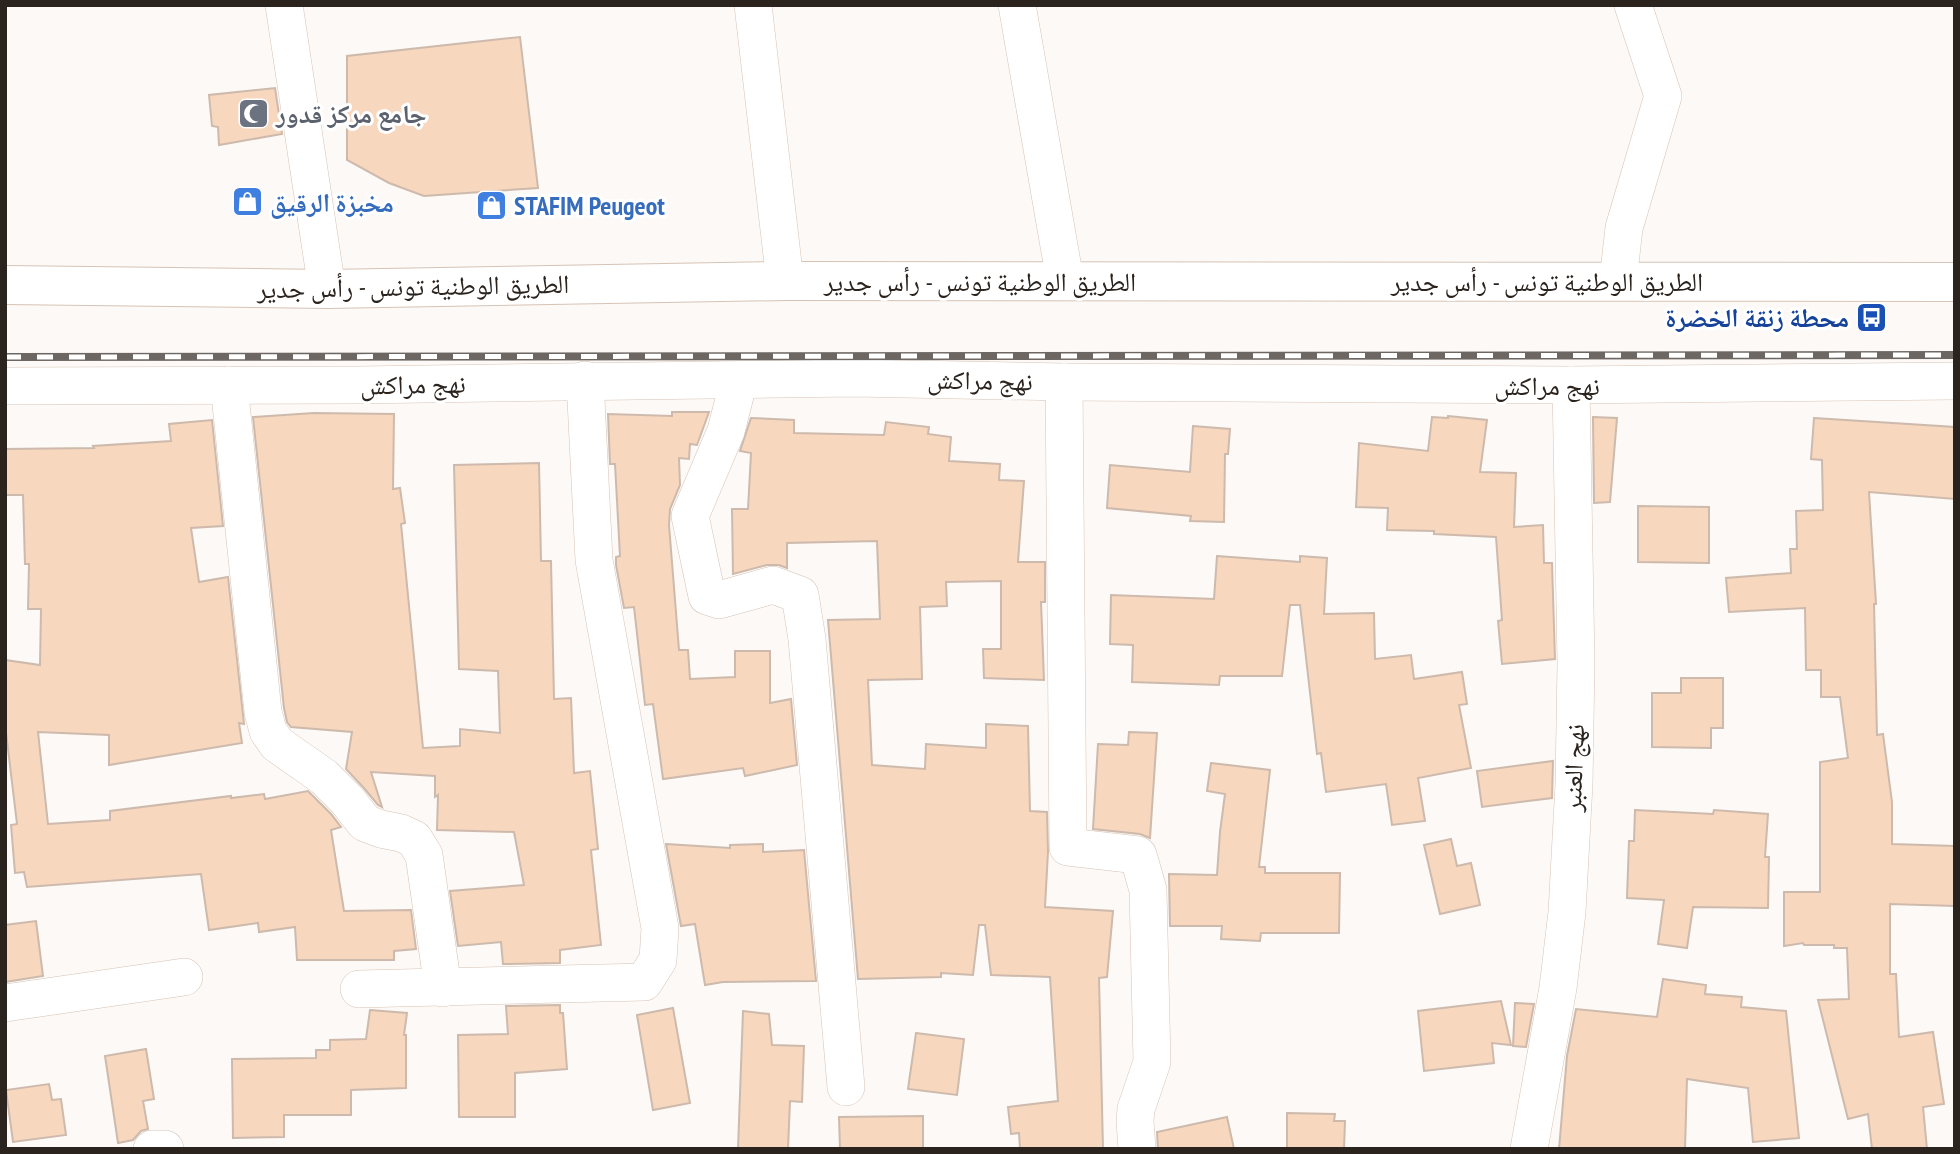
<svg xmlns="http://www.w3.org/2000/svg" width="1960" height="1154" font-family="'PT Sans Narrow','Noto Naskh Arabic',sans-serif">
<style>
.building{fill:#f8d7bf;stroke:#cdbaac;stroke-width:2}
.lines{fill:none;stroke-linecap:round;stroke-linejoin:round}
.minor-casing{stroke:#d6c3b5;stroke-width:38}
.primary-casing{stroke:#d6c3b5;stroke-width:40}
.minor{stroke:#fff;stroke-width:37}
.primary{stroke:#fff;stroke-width:38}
.rail-casing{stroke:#6d6763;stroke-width:8}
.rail{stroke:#fff;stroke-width:5;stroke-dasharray:16;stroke-linecap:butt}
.labels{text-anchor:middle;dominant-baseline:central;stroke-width:6;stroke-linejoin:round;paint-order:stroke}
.worship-label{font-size:26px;font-weight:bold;fill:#5b616d;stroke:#fff;text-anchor:start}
.shop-label{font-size:26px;font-weight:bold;fill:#366cbe;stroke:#fff;text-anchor:start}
.street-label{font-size:26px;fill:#2a231e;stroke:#fff}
.transit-label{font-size:26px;font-weight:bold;fill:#164399;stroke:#fff;text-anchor:end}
</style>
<rect width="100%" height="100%" fill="#fdf9f6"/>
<g class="building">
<polygon points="520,37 538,188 424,196 389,183 347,160 347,56"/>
<polygon points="275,88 282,134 219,145 218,127 212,126 209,95"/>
<polygon points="672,412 709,412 697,445 690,444 689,459 679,458 680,485 670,509 669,525 679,650 688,650 690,679 735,677 735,651 770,651 770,703 791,699 797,765 745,776 743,768 663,779 653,704 645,705 634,607 624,608 616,565 616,557 620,556 615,464 610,464 608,414 672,416"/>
<polygon points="314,413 394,414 393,489 400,488 405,523 401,524 423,748 460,746 460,729 500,733 498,671 459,669 454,465 539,463 541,561 551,561 554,699 571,698 574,773 590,771 598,849 591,850 601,945 560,950 560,963 503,964 501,942 458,946 450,891 524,885 514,832 437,830 438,795 435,797 435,776 371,772 382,807 378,805 363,787 346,769 352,732 291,727 287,722 284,708 253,417"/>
<polygon points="1448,416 1487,420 1480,472 1516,473 1514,527 1543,525 1544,563 1552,563 1555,659 1502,664 1498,621 1502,620 1496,537 1434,534 1434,531 1387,530 1388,508 1356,507 1359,443 1428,451 1432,417 1448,418"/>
<polygon points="1593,417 1617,418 1610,502 1594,503"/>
<polygon points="751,418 794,420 794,433 884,435 886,422 929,427 928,434 951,437 949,461 1000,464 999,480 1024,481 1018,562 1045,562 1045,602 1041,602 1044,680 984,678 983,649 1001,649 1001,581 946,582 947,606 920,607 922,679 868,680 872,765 925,769 926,744 986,748 986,724 1028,726 1030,811 1047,812 1048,852 1045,907 1113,911 1107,977 1099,978 1103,1149 1020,1149 1019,1133 1011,1134 1008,1107 1058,1101 1050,977 991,975 985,925 979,925 973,975 941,973 941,977 858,979 828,620 880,619 877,541 787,543 787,568 779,565 767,565 733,574 732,509 748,509 751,453 740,451"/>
<polygon points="1814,418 1955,427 1955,499 1869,492 1876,604 1874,604 1877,735 1883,734 1892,802 1892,844 1955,846 1955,906 1890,904 1890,974 1896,974 1899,1037 1933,1032 1944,1104 1923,1107 1927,1149 1872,1149 1868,1114 1848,1119 1818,1000 1849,999 1847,948 1834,948 1834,945 1804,945 1803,943 1784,946 1784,892 1820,892 1820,762 1848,758 1840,697 1821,697 1821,670 1806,670 1805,608 1729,612 1726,578 1791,573 1790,549 1797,549 1796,511 1823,510 1822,460 1811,459"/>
<polygon points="212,420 223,526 191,528 199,582 228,577 244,724 239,723 242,743 109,765 109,735 38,732 48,824 110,820 110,811 231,796 231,798 264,794 265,799 308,791 331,814 341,827 331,830 344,911 411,910 416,949 394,951 394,960 297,960 295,927 259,932 258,923 209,930 201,874 27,887 24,872 15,873 11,825 17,824 5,724 5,660 40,665 41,609 28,609 29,564 25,564 23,495 5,495 5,449 94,448 93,446 171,441 169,424"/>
<polygon points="1193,426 1230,429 1228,454 1225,454 1224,522 1190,521 1191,516 1107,508 1110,465 1190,472"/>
<polygon points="1638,506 1709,507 1709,563 1638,562"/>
<polygon points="1217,556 1300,562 1300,556 1327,558 1324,614 1374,613 1375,659 1411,655 1414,679 1462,672 1467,704 1459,705 1471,768 1418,778 1425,821 1392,825 1386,784 1326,792 1321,753 1317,754 1300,605 1290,605 1282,676 1220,676 1219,685 1132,682 1133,645 1110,644 1111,595 1214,599"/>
<polygon points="1681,678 1723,678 1723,728 1711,728 1711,748 1652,747 1652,693 1681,693"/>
<polygon points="1129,732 1157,733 1150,838 1140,834 1093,829 1098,744 1128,745"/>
<polygon points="1553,761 1552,798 1482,807 1477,771"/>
<polygon points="1211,763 1270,770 1259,867 1265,867 1265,873 1340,873 1339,933 1261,933 1260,941 1221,939 1222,926 1170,926 1169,874 1217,875 1220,832 1225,794 1207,791"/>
<polygon points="1635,810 1713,814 1714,810 1768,814 1765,857 1769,857 1768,908 1693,907 1687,948 1658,944 1664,900 1627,898 1629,841 1634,841"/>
<polygon points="1451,839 1457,866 1471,863 1480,905 1440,914 1424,845"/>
<polygon points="666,844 730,848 730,845 763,844 763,852 804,850 816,981 723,982 705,985 695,924 681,926"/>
<polygon points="36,921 43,976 5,982 5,925"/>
<polygon points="1663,979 1706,985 1705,994 1742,997 1741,1007 1786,1011 1799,1138 1753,1142 1748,1088 1687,1079 1685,1149 1559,1149 1567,1056 1576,1009 1657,1017"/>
<polygon points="1501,1001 1511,1045 1492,1043 1494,1063 1424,1071 1418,1011"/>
<polygon points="1515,1003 1534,1004 1526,1047 1513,1046"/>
<polygon points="560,1005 560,1013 563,1013 567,1069 515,1073 515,1117 459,1117 458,1035 508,1034 506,1006"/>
<polygon points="673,1008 690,1103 653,1110 637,1015"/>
<polygon points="370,1010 407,1013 404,1035 406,1035 406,1088 351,1090 351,1115 284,1115 284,1137 233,1138 232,1059 316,1058 316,1050 330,1050 330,1040 366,1039"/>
<polygon points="743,1011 769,1014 772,1045 804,1046 802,1102 790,1101 788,1149 738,1149"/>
<polygon points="916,1033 964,1039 957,1095 908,1089"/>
<polygon points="146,1049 154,1099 143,1101 148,1129 141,1131 133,1140 118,1143 105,1056"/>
<polygon points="49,1084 52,1100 61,1099 66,1135 13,1142 6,1090"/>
<polygon points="1287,1113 1335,1114 1334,1121 1345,1121 1344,1149 1287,1149"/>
<polygon points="923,1116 923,1149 840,1149 839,1117"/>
<polygon points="1227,1117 1234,1149 1158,1149 1157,1132"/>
</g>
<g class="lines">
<defs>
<g id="minor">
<polyline points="284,5 327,289"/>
<polyline points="753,5 785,281"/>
<polyline points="1017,5 1065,280"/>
<polyline points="1618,281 1624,228 1663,96 1633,5"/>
<polyline points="739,380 726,431 690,516 707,596 719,600 773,585 800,595 807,639 846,1087"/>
<polyline points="1064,382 1068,847 1138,855 1148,890 1152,1062 1136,1109 1135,1121 1137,1149"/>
<polyline points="229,385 263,712 268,731 277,744 324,777 347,800 365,823 381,829 401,833 414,839 424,855 443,988"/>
<polyline points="5,386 357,385 854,378 1064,382 1571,385 1955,381"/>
<polyline points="359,989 644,982 658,960 660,928 594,560 585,380"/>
<polyline points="5,1003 184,977"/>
<polyline points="152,1149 165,1149"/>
<polyline points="1529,1149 1558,988 1567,912 1574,784 1576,663 1571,385"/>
</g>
<polyline id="primary" points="5,285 327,289 785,281 1955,282"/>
</defs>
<use href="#minor" class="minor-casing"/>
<use href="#primary" class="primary-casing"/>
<use href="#minor" class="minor"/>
<use href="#primary" class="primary"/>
<defs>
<polyline id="rail" points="5,357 1955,355"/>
</defs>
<use href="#rail" class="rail-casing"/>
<use href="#rail" class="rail"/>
</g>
<defs>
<symbol id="mosque-square" viewBox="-11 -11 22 22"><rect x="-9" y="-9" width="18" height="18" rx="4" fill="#6b7280" stroke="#fff"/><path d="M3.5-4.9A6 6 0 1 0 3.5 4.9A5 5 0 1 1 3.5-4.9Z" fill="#fff"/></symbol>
<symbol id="shop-square" viewBox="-11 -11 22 22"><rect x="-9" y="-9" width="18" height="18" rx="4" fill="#3f7fe0" stroke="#fff"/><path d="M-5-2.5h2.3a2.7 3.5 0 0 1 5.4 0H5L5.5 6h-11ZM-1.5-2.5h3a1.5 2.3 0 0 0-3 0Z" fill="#fff"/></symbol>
<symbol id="bus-square" viewBox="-11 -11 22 22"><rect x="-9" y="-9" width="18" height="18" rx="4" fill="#1a4fb4" stroke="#fff"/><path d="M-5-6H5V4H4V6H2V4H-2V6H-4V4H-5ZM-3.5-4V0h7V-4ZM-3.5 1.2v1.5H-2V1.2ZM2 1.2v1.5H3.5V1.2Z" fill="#fff"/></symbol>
</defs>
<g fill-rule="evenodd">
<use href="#mosque-square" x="236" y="96" width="35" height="35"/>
<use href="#shop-square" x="230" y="184" width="35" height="35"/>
<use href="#shop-square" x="474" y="188" width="35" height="35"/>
<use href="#bus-square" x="1854" y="300" width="35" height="35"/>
</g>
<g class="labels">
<g class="worship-label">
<text x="276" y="113">جامع مركز قدور</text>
</g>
<g class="shop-label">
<text x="270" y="202">مخبزة الرقيق</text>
<text x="514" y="205">STAFIM Peugeot</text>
</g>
<g class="street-label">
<text x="980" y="281">الطريق الوطنية تونس - رأس جدير</text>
<text x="1547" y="281">الطريق الوطنية تونس - رأس جدير</text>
<text transform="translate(413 286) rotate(-1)">الطريق الوطنية تونس - رأس جدير</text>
<text transform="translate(980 380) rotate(1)">نهج مراكش</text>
<text transform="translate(413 384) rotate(-1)">نهج مراكش</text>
<text x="1547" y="385">نهج مراكش</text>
<text transform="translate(1573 768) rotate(-88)">نهج العنبر</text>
</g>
<g class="transit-label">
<text x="1849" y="317">محطة زنقة الخضرة</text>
</g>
</g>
<rect width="1960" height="1154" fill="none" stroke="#2a231e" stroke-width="14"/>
</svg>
